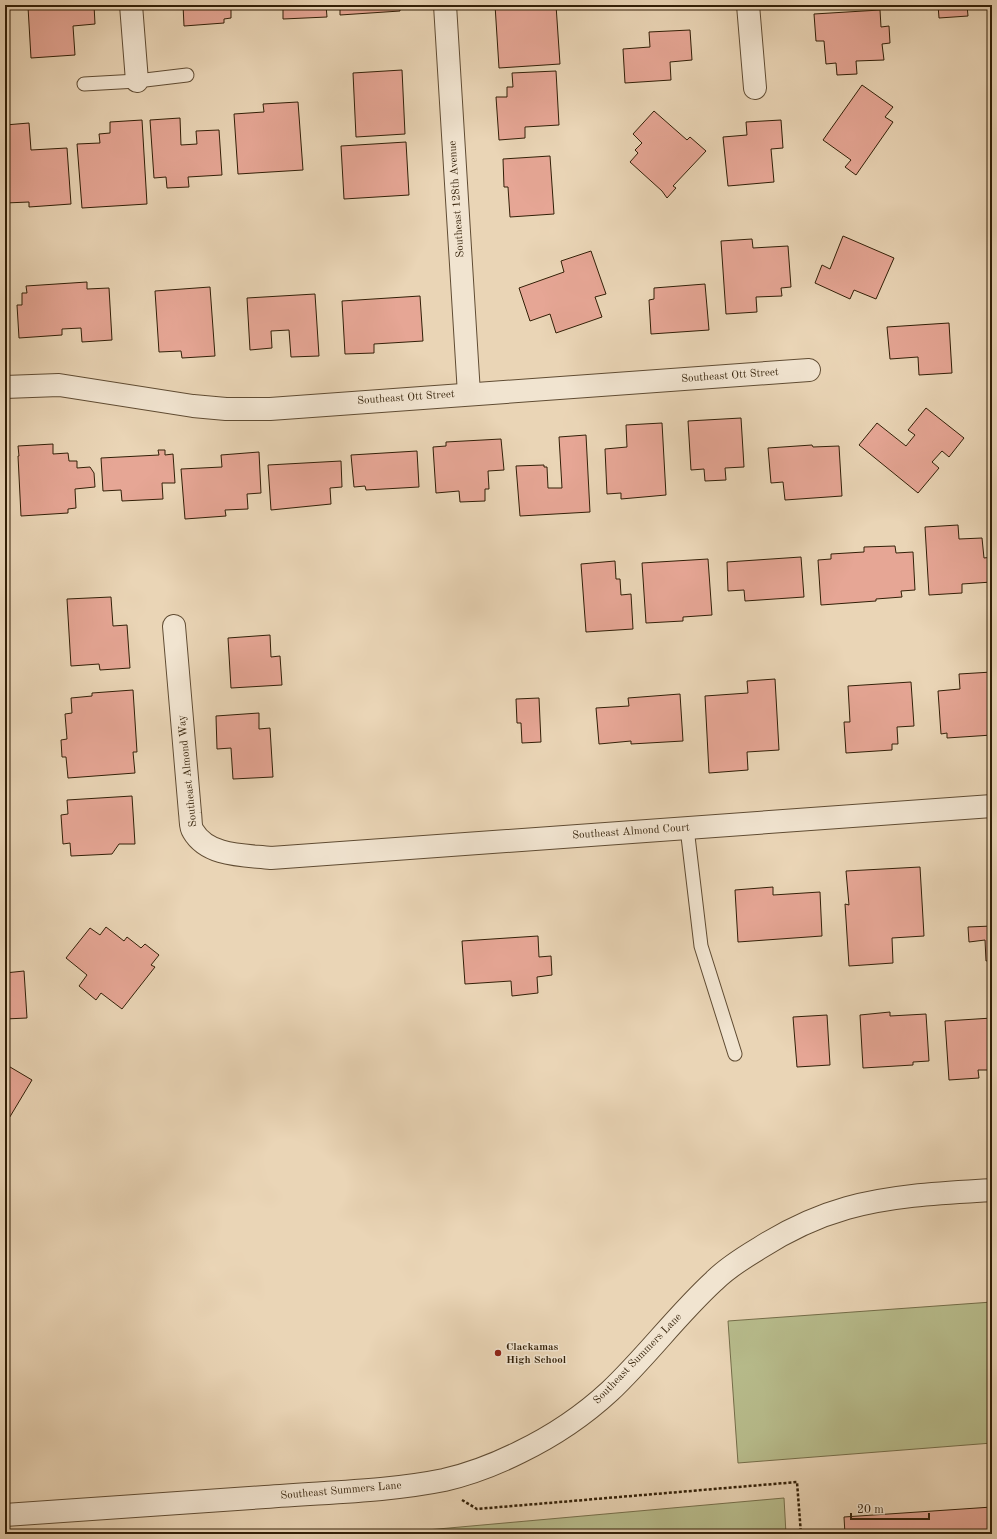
<svg xmlns="http://www.w3.org/2000/svg" width="997" height="1539" font-family="'Old Standard TT',serif">
<style>
.green{fill:#b8bd8d;stroke:#756e4a}
.building{fill:#e6a695;stroke:#321f07}
.lines{fill:none;stroke-linecap:round;stroke-linejoin:round}
.service-casing{stroke:#604c33;stroke-width:15}
.minor-casing{stroke:#604c33;stroke-width:24}
.tertiary-casing{stroke:#604c33;stroke-width:24}
.path{stroke:#321f07;stroke-width:2.5;stroke-dasharray:3 2;stroke-linecap:butt}
.service{stroke:#f1e4d0;stroke-width:13}
.minor{stroke:#f1e4d0;stroke-width:22}
.tertiary{stroke:#f1e4d0;stroke-width:22}
.poi-dot{fill:#8f2418;stroke:#f1e4d0;stroke-width:1.5}
.labels{text-anchor:middle;dominant-baseline:central;stroke-width:3;stroke-linejoin:round;paint-order:stroke}
.street-label{font-size:11px;fill:#321f07;stroke:#f1e4d0}
.poi-label{font-size:11px;font-weight:bold;fill:#321f07;stroke:#f1e4d0;text-anchor:start}
</style>
<rect width="100%" height="100%" fill="#ead5b6"/>
<filter id="stains"><feTurbulence type="fractalNoise" baseFrequency=".005" numOctaves="4"/><feColorMatrix values="0 0 0 0 .2 0 0 0 0 .09 0 0 0 0 .02 0 0 0 .5 -.17"/></filter>
<radialGradient id="worn" r=".72"><stop offset=".6" stop-color="#630" stop-opacity="0"/><stop offset="1" stop-color="#630" stop-opacity=".3"/></radialGradient>
<g class="green">
<polygon points="992,1302 992,1443 738,1463 728,1321"/>
<polygon points="784,1498 786,1534 382,1534"/>
</g>
<g class="building">
<polygon points="59,5 94,5 95,24 73,26 75,55 31,58 28,7"/>
<polygon points="183,5 231,5 231,18 224,19 224,23 184,26"/>
<polygon points="283,5 326,5 327,17 283,19"/>
<polygon points="340,5 400,5 400,11 340,15"/>
<polygon points="495,5 556,5 560,64 499,68"/>
<polygon points="807,5 834,5 834,7 807,9"/>
<polygon points="938,5 967,5 968,16 939,18"/>
<polygon points="880,10 881,27 889,26 890,43 882,44 884,60 856,61 857,74 837,75 836,63 826,64 824,41 816,41 814,14"/>
<polygon points="690,30 692,60 670,62 671,80 625,83 623,49 650,47 649,32"/>
<polygon points="402,70 405,134 356,137 353,73"/>
<polygon points="556,71 559,125 525,127 525,138 499,140 496,97 507,97 507,87 513,87 512,73"/>
<polygon points="862,85 893,107 885,117 893,122 856,175 845,167 851,160 823,140"/>
<polygon points="298,102 303,170 238,174 234,114 264,112 263,104"/>
<polygon points="654,111 687,140 690,137 706,151 673,186 676,188 667,198 662,191 630,162 638,153 635,150 642,143 633,134"/>
<polygon points="180,118 181,145 197,144 196,131 219,130 222,175 188,177 189,187 167,188 166,177 154,178 150,120"/>
<polygon points="142,120 147,204 82,208 77,144 100,143 99,134 110,133 110,122"/>
<polygon points="781,120 783,148 771,149 774,182 728,186 723,137 747,135 746,122"/>
<polygon points="29,123 31,150 67,148 71,204 29,207 29,202 5,203 5,125"/>
<polygon points="406,142 409,195 344,199 341,146"/>
<polygon points="550,156 554,214 510,217 508,187 504,187 503,159"/>
<polygon points="843,236 894,258 876,299 854,290 850,299 815,283 822,265 830,269"/>
<polygon points="752,239 753,248 788,246 791,287 781,288 782,296 756,297 757,312 726,314 721,241"/>
<polygon points="591,251 606,294 595,297 602,317 556,333 550,314 530,321 519,288 564,272 561,261"/>
<polygon points="87,282 87,289 109,288 112,340 82,342 81,328 62,329 62,335 19,338 17,305 22,305 22,293 27,293 26,286"/>
<polygon points="705,284 709,330 651,334 649,300 654,299 654,288"/>
<polygon points="210,287 215,356 182,358 181,351 159,352 155,291"/>
<polygon points="315,294 319,356 291,357 289,330 271,331 272,348 250,350 247,298"/>
<polygon points="420,296 423,341 374,344 374,353 345,354 342,301"/>
<polygon points="949,323 952,373 919,375 918,357 890,359 887,327"/>
<polygon points="926,408 964,438 949,457 942,451 932,462 939,468 918,493 859,445 877,423 906,446 915,435 908,430"/>
<polygon points="741,418 744,467 725,468 726,480 705,481 704,469 691,470 688,421"/>
<polygon points="662,423 666,495 621,499 621,493 607,494 605,449 627,447 626,425"/>
<polygon points="586,435 590,512 520,516 516,466 544,465 544,467 547,467 548,488 562,488 559,437"/>
<polygon points="501,439 504,470 488,471 489,489 485,489 485,501 460,502 459,491 436,493 433,447 446,446 446,442"/>
<polygon points="53,444 53,454 68,453 69,461 77,461 77,468 90,467 94,473 95,487 75,489 76,508 68,509 68,513 21,516 18,456 19,456 18,446"/>
<polygon points="812,445 813,447 839,446 842,496 785,500 783,482 771,483 768,448"/>
<polygon points="158,450 165,450 165,455 173,454 175,483 162,483 163,499 122,501 121,490 103,491 101,458 159,455"/>
<polygon points="417,451 419,487 366,490 365,486 354,487 351,455"/>
<polygon points="259,452 261,493 247,494 248,509 225,510 226,516 185,519 181,469 222,467 221,455"/>
<polygon points="341,461 342,487 330,488 331,504 271,510 268,465"/>
<polygon points="958,525 959,539 982,538 984,558 992,557 992,582 962,584 962,593 929,595 925,527"/>
<polygon points="895,546 896,553 913,552 915,590 901,591 902,597 876,599 876,601 821,605 818,560 831,559 831,554 864,552 864,547"/>
<polygon points="801,557 804,597 745,601 744,590 728,591 727,562"/>
<polygon points="708,559 712,615 683,617 683,621 646,623 642,563"/>
<polygon points="615,561 616,579 620,579 621,595 631,594 633,629 586,632 581,564"/>
<polygon points="111,597 113,626 127,625 130,668 100,670 99,664 71,666 67,599"/>
<polygon points="270,635 271,657 280,656 282,685 231,688 228,638"/>
<polygon points="992,672 992,735 947,738 947,733 941,734 938,691 960,689 959,674"/>
<polygon points="775,679 779,750 747,752 748,770 709,773 705,696 748,693 747,681"/>
<polygon points="911,682 914,726 897,727 898,744 892,744 892,750 846,753 844,722 850,722 848,686"/>
<polygon points="133,690 137,752 133,752 135,773 68,778 66,757 62,757 61,740 67,739 65,714 72,713 71,698 92,696 92,693"/>
<polygon points="680,694 683,741 631,744 631,741 599,744 596,708 629,706 628,698"/>
<polygon points="539,698 541,742 522,743 521,723 517,723 516,699"/>
<polygon points="259,713 259,729 270,728 273,777 233,779 231,748 217,749 216,716"/>
<polygon points="132,796 135,844 119,844 112,854 71,856 70,843 63,844 61,815 68,814 67,800"/>
<polygon points="920,867 924,936 892,938 893,963 849,966 845,904 849,905 846,871"/>
<polygon points="773,887 773,895 820,892 822,936 738,942 735,890"/>
<polygon points="992,926 992,960 986,961 985,940 969,942 968,927"/>
<polygon points="106,927 124,941 127,937 141,948 145,944 159,955 151,965 155,967 122,1009 101,993 96,1000 79,986 87,975 66,958 90,928 100,935"/>
<polygon points="538,936 539,957 551,956 552,975 537,977 538,993 512,996 511,981 465,984 462,941"/>
<polygon points="24,971 27,1018 5,1019 5,973"/>
<polygon points="890,1012 890,1016 926,1014 929,1061 913,1062 913,1065 863,1068 860,1015"/>
<polygon points="827,1015 830,1065 797,1067 793,1017"/>
<polygon points="992,1018 992,1065 989,1065 989,1070 978,1070 979,1078 949,1080 945,1021"/>
<polygon points="5,1064 32,1080 5,1125"/>
<polygon points="992,1507 992,1534 845,1534 844,1517"/>
</g>
<g class="lines">
<defs>
<g id="service">
<polyline points="84,84 137,81 187,75"/>
<polyline points="687,828 701,946 735,1054"/>
</g>
<g id="minor">
<polyline points="131,5 137,81"/>
<polyline points="445,5 469,394"/>
<polyline points="748,5 755,88"/>
<polyline points="5,387 59,385 193,406 226,409 270,409 809,370"/>
<path d="M174,626L190,813C191,819 190,827 193,831C208,857 245,855 271,858L992,806"/>
</g>
<path id="tertiary" d="M5,1515C92,1509 178,1503 265,1497C324,1492 385,1492 444,1480C470,1474 496,1464 520,1452C553,1436 583,1416 610,1391C647,1356 677,1315 714,1281C727,1268 743,1258 758,1249C786,1231 815,1217 847,1208C894,1195 943,1193 992,1190"/>
</defs>
<use href="#service" class="service-casing"/>
<use href="#minor" class="minor-casing"/>
<use href="#tertiary" class="tertiary-casing"/>
<polyline class="path" points="462,1500 477,1509 797,1482 801,1534"/>
<use href="#service" class="service"/>
<use href="#minor" class="minor"/>
<use href="#tertiary" class="tertiary"/>
</g>
<circle class="poi-dot" cx="498" cy="1353" r="4"/>
<g class="labels">
<g class="street-label">
<text transform="translate(457 199) rotate(-94)">Southeast 128th Avenue</text>
<text transform="translate(730 376) rotate(-4)">Southeast Ott Street</text>
<text transform="translate(406 398) rotate(-4)">Southeast Ott Street</text>
<text transform="translate(188 771) rotate(-96)">Southeast Almond Way</text>
<text transform="translate(631 832) rotate(-4)">Southeast Almond Court</text>
<text transform="translate(638 1359) rotate(-46)">Southeast Summers Lane</text>
<text transform="translate(341 1491) rotate(-5)">Southeast Summers Lane</text>
</g>
<g class="poi-label">
<text x="506" y="1347">Clackamas<tspan x="506" dy="13">High School</tspan></text>
</g>
</g>
<rect width="997" height="1539" fill="none" stroke="#ead5b6" stroke-width="20"/>
<rect x="6" y="6" width="985" height="1527" fill="none" stroke="#321f07" stroke-width="2"/>
<rect x="10" y="10" width="977" height="1519" fill="none" stroke="#321f07"/>
<path d="M851 1513v6h78v-6" fill="none" stroke="#321f07" stroke-width="2"/>
<text x="857" y="1513" font-size="12" fill="#321f07" stroke="#f1e4d0" stroke-width="3" paint-order="stroke">20 m</text>
<rect width="100%" height="100%" filter="url(#stains)"/>
<rect width="100%" height="100%" fill="url(#worn)"/>
</svg>
